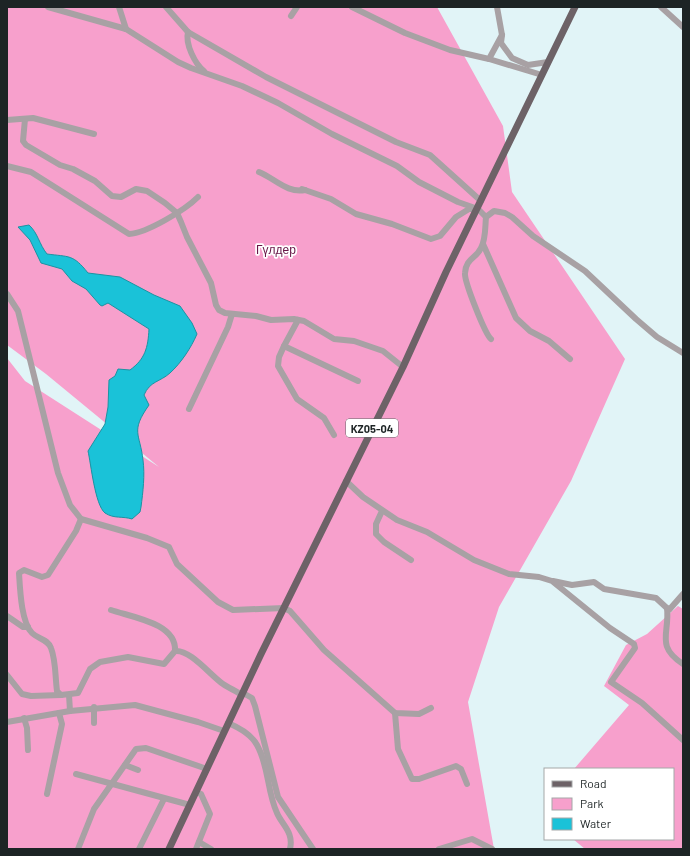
<svg xmlns="http://www.w3.org/2000/svg" width="690" height="856" font-family="Barlow,sans-serif">
<style>
.green{fill:#f7a0cc}
.water{fill:#1ac2d8;stroke:#1b93a2}
.lines{fill:none;stroke-linecap:round;stroke-linejoin:round}
.minor{stroke:#a8a1a4;stroke-width:6}
.major{stroke:#6d6267;stroke-width:7}
.labels{text-anchor:middle;dominant-baseline:central;stroke-width:3.5;stroke-linejoin:round;paint-order:stroke}
.shield{fill:#fff;stroke:#616666;stroke-width:1}
.shield-label{font-size:11px;font-weight:bold;fill:#1d2425}
.park-label{font-size:12px;fill:#671647;stroke:#fff}
</style>
<rect width="100%" height="100%" fill="#e1f4f7"/>
<g class="green">
<polygon points="7,7 437,7 503,126 512,192 625,359 571,481 499,607 468,702 494,849 7,849 7,358 25,381 159,467 46,374 7,345"/>
<polygon points="678,606 683,609 683,849 585,849 573,839 673,839 673,769 574,769 629,705 604,686 626,645 647,634"/>
</g>
<path class="water" d="M29,225C38,233 39,244 47,254C69,257 73,254 88,273L120,277L154,295L180,306L192,323L197,334C191,348 181,363 170,373C160,382 150,381 144,395L149,405C130,432 140,433 143,460C145,475 143,492 141,507L140,512L132,519C123,516 114,519 105,513C95,505 91,464 88,451L105,424L108,407L109,380L115,376L118,369L130,370C145,359 148,348 149,329L108,303L102,306L100,305L86,289L72,281L62,269L41,263L30,240L18,227Z"/>
<g class="lines">
<g class="minor">
<polyline points="48,7 126,29 178,62 191,68 242,86 278,103 332,134 397,166 419,182 458,202 478,209 486,217"/>
<polyline points="119,7 126,29"/>
<polyline points="166,7 188,32 266,77 396,142 430,155 481,201"/>
<polyline points="352,7 405,33 450,50 489,59 502,35"/>
<polyline points="497,7 502,35 501,43 512,58 528,65 548,62"/>
<polyline points="661,7 683,27"/>
<polyline points="291,16 297,7"/>
<path d="M188,32C185,44 195,64 204,71"/>
<polyline points="489,59 542,75"/>
<polyline points="25,119 23,141 26,145 60,165 73,169 95,181 112,196 121,197 136,189 147,191 165,203 177,213 181,222 187,237 211,283 216,305 219,310 225,313 256,316 271,320 294,319 304,321 334,339 354,341 383,351 403,367"/>
<polyline points="7,120 33,118 94,134"/>
<path d="M7,166L31,172L129,234C147,233 185,210 198,197"/>
<path d="M259,172C274,178 288,194 305,190"/>
<polyline points="302,189 331,199 356,214 392,224 431,239 440,236 456,217 469,209 476,209"/>
<polyline points="483,244 516,318 530,331 549,341 570,359"/>
<polyline points="7,294 18,311 58,473 70,505 81,519 147,538 169,547 177,564 218,602 233,610 284,608 290,611 324,650 395,713 419,714 431,708"/>
<polyline points="298,320 284,346 279,357 278,366 297,399 324,418 334,435"/>
<path d="M491,339C485,334 464,281 465,273C466,258 476,259 481,248C486,239 485,227 486,217L494,211L505,213L512,217L533,236L585,271L636,319L657,337L683,353"/>
<polyline points="284,346 358,381"/>
<polyline points="189,409 228,327 232,314"/>
<polyline points="346,481 363,497 397,520 427,532 474,560 509,574 539,577 552,581 610,628 634,644 635,648 611,682 642,703 683,740"/>
<polyline points="382,511 376,524 376,534 384,542 411,560"/>
<polyline points="553,581 572,585 594,582 604,589 656,598 669,610 683,594"/>
<path d="M667,608C670,633 655,646 683,664"/>
<path d="M111,610C131,617 177,623 175,651C190,649 211,676 223,684C229,688 236,691 242,695"/>
<polyline points="7,616 23,627 28,627"/>
<path d="M7,675L22,694L31,696L61,695L57,691C55,676 56,661 51,648C48,639 38,639 32,633C21,622 20,588 19,573L24,570L42,577L48,575L76,531L81,519"/>
<polyline points="243,693 252,698 255,706 278,797 313,849"/>
<polyline points="61,695 78,693 90,669 100,662 128,657 164,664 175,651"/>
<polyline points="69,695 70,711"/>
<polyline points="94,707 94,723"/>
<polyline points="395,713 398,749 412,779 419,779 456,766 461,769 467,784"/>
<polyline points="24,718 27,728 28,750"/>
<polyline points="7,722 70,711 135,705 198,722 224,731"/>
<path d="M228,723C240,728 251,734 257,745C269,766 267,792 277,813C282,825 294,832 290,849"/>
<polyline points="125,765 138,770"/>
<polyline points="76,774 190,805"/>
<polyline points="196,792 201,794 210,814 196,849"/>
<polyline points="47,794 62,724 59,713"/>
<polyline points="199,842 211,849"/>
<polyline points="78,849 94,809 136,749 146,748 207,769"/>
<polyline points="139,849 164,799"/>
<polyline points="439,849 472,839 492,849"/>
</g>
<polyline class="major" points="169,849 261,654 403,367 446,272 575,7"/>
</g>
<g class="labels">
<rect class="shield" x="346" y="419" width="52" height="18" rx="3"/>
<g class="shield-label">
<text x="372" y="428">KZ05-04</text>
</g>
<g class="park-label">
<text x="276" y="249">Гүлдер</text>
</g>
</g>
<rect width="690" height="856" fill="none" stroke="#1d2425" stroke-width="16"/>
<rect x="544" y="768" width="130" height="72" fill="#ffffff" stroke="#a5a7a8"/>
<rect x="552" y="781" width="20" height="6" fill="#6d6267" stroke="#a5a7a8"/>
<text x="580" y="788" font-size="12" fill="#1d2425">Road</text>
<rect x="552" y="798" width="20" height="12" fill="#f7a0cc" stroke="#a5a7a8"/>
<text x="580" y="808" font-size="12" fill="#1d2425">Park</text>
<rect x="552" y="818" width="20" height="12" fill="#1ac2d8" stroke="#a5a7a8"/>
<text x="580" y="828" font-size="12" fill="#1d2425">Water</text>
</svg>
